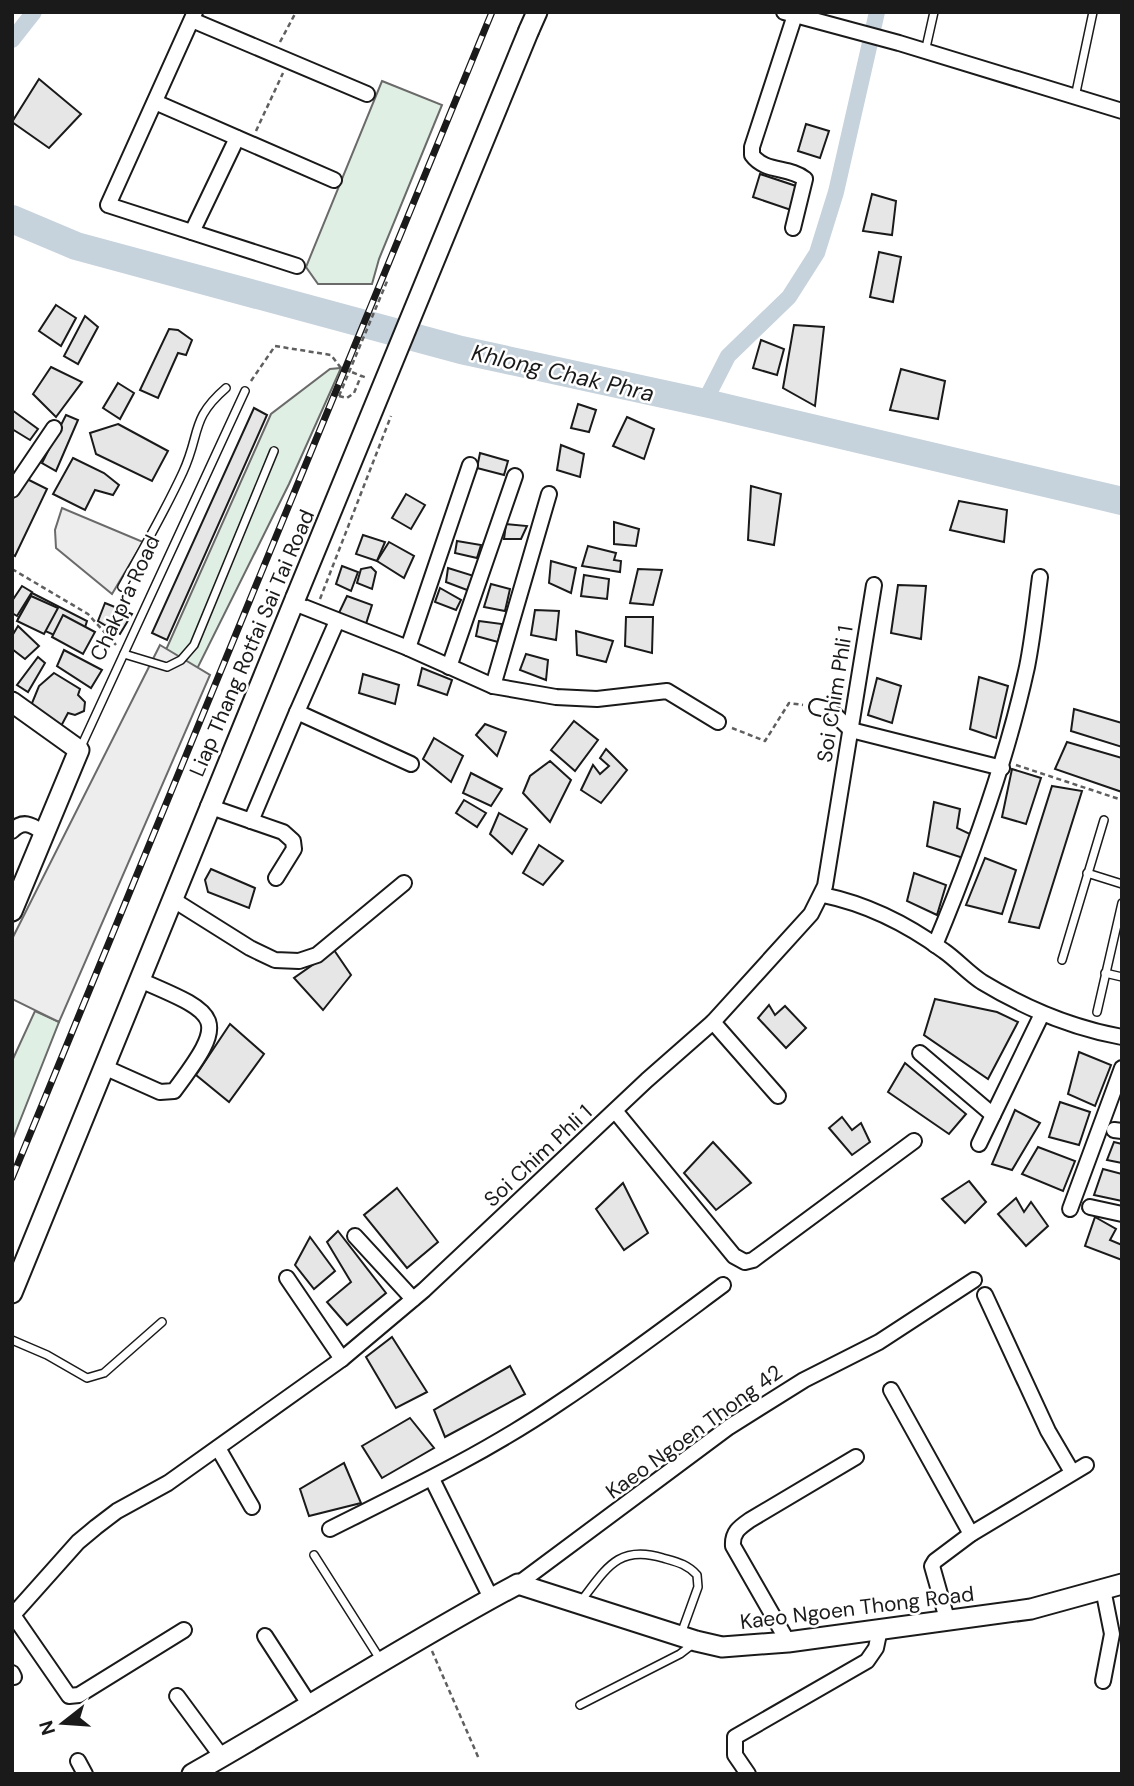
<svg xmlns="http://www.w3.org/2000/svg" width="1134" height="1786" font-family="'DM Sans',sans-serif">
<style>
.green{fill:#e0efe3;stroke:#6a6a6a;stroke-width:2}
.parking{fill:#ededed;stroke:#6a6a6a;stroke-width:2}
.lines{fill:none;stroke-linecap:round;stroke-linejoin:round}
.canal{stroke:#c6d2dc;stroke-width:16}
.river{stroke:#c6d2dc;stroke-width:28}
.building{fill:#e6e6e6;stroke:#1a1a1a;stroke-width:2}
.lane-casing{stroke:#1a1a1a;stroke-width:10}
.street-casing{stroke:#1a1a1a;stroke-width:18}
.secondary-casing{stroke:#1a1a1a;stroke-width:23}
.path{stroke:#5f5f5f;stroke-width:2.5;stroke-dasharray:5 3.5;stroke-linecap:butt}
.lane{stroke:#fff;stroke-width:7}
.street{stroke:#fff;stroke-width:14}
.secondary{stroke:#fff;stroke-width:19}
.rail-casing{stroke:#1a1a1a;stroke-width:7}
.rail{stroke:#fff;stroke-width:4.5;stroke-dasharray:13;stroke-linecap:butt}
.secondary-bridge-casing{stroke:#1a1a1a;stroke-width:23;stroke-linecap:butt}
.path-bridge{stroke:#5f5f5f;stroke-width:2.5;stroke-dasharray:5 3.5;stroke-linecap:butt}
.secondary-bridge{stroke:#fff;stroke-width:19}
.labels{text-anchor:middle;dominant-baseline:central;stroke-width:5;stroke-linejoin:round;paint-order:stroke}
.street-label{font-size:21px;fill:#1a1a1a;stroke:#fff}
.water-label{font-size:23px;font-style:italic;fill:#1a1a1a;stroke:#fff}
</style>
<rect width="100%" height="100%" fill="#fff"/>
<g class="green">
<polygon points="382,81 442,105 379,259 372,284 318,284 306,267"/>
<polygon points="341,368 289,484 197,669 165,652 271,414 330,369"/>
<polygon points="35,1011 59,1022 12,1141 12,1061"/>
</g>
<g class="parking">
<polygon points="62,508 143,542 112,594 56,548 55,530"/>
<polygon points="160,645 210,675 59,1022 12,999 12,939"/>
</g>
<g class="lines">
<g class="canal">
<polyline points="12,40 34,12"/>
<polyline points="704,403 728,356 789,297 817,253 836,192 877,12"/>
</g>
<polyline class="river" points="12,219 76,246 461,350 714,405 1122,501"/>
</g>
<g class="building">
<polygon points="39,79 81,114 49,148 12,122"/>
<polygon points="806,124 829,131 820,158 798,151"/>
<polygon points="760,174 799,187 791,210 753,197"/>
<polygon points="872,194 896,201 892,235 863,231"/>
<polygon points="879,252 901,257 893,302 870,297"/>
<polygon points="56,305 76,318 61,346 39,331"/>
<polygon points="85,316 98,327 78,364 64,356"/>
<polygon points="794,325 824,327 815,406 783,388"/>
<polygon points="169,329 178,330 192,340 186,355 178,353 158,398 140,390"/>
<polygon points="761,340 784,349 777,375 753,368"/>
<polygon points="51,367 82,382 56,417 33,394"/>
<polygon points="901,369 945,381 938,419 890,410"/>
<polygon points="118,383 134,393 120,419 103,408"/>
<polygon points="578,404 596,410 589,432 571,428"/>
<polygon points="254,408 267,415 167,640 152,633"/>
<polygon points="12,410 38,429 30,440 12,429"/>
<polygon points="66,415 78,420 56,471 42,463"/>
<polygon points="627,417 654,429 644,459 613,446"/>
<polygon points="118,424 168,451 152,481 96,454 90,433"/>
<polygon points="561,445 584,454 580,477 557,470"/>
<polygon points="480,453 508,461 504,475 477,468"/>
<polygon points="73,458 104,473 119,485 113,495 95,490 85,510 53,494"/>
<polygon points="25,478 47,489 15,556 12,554 12,500"/>
<polygon points="751,486 781,494 774,545 748,540"/>
<polygon points="406,494 425,505 411,529 392,518"/>
<polygon points="959,501 1007,510 1004,542 950,530"/>
<polygon points="614,522 639,529 636,546 614,544"/>
<polygon points="506,524 527,526 521,539 504,539"/>
<polygon points="363,535 385,542 377,561 356,554"/>
<polygon points="457,541 481,545 477,558 455,553"/>
<polygon points="389,542 414,556 404,578 377,561"/>
<polygon points="588,546 616,553 614,560 621,561 620,572 582,566"/>
<polygon points="551,561 576,568 571,593 549,583"/>
<polygon points="342,566 358,572 351,591 336,584"/>
<polygon points="371,567 376,572 372,589 357,583 361,569"/>
<polygon points="448,568 474,576 467,590 446,582"/>
<polygon points="638,569 662,570 653,605 630,603"/>
<polygon points="584,575 609,579 607,599 581,596"/>
<polygon points="491,584 510,589 505,611 484,607"/>
<polygon points="898,585 926,586 921,639 891,633"/>
<polygon points="22,586 32,592 17,616 12,613 12,601"/>
<polygon points="440,588 461,600 456,610 435,602"/>
<polygon points="32,593 87,621 79,646 18,619"/>
<polygon points="31,596 58,608 44,634 17,621"/>
<polygon points="347,596 372,605 364,630 337,617"/>
<polygon points="105,603 132,614 120,634 98,621"/>
<polygon points="535,610 559,611 556,640 531,635"/>
<polygon points="63,615 95,632 83,654 52,637"/>
<polygon points="626,617 653,617 652,653 625,646"/>
<polygon points="479,621 502,624 498,642 476,636"/>
<polygon points="18,626 39,646 25,659 12,649 12,636"/>
<polygon points="576,631 613,641 606,662 577,655"/>
<polygon points="64,650 102,670 91,688 57,666"/>
<polygon points="526,654 548,660 546,680 520,670"/>
<polygon points="38,657 45,663 28,692 17,685"/>
<polygon points="422,668 452,680 447,695 418,685"/>
<polygon points="54,673 80,689 78,695 85,702 84,711 75,715 68,713 59,730 30,708 39,686"/>
<polygon points="363,674 399,685 395,704 359,693"/>
<polygon points="979,677 1008,686 996,738 970,729"/>
<polygon points="877,678 901,686 892,723 868,715"/>
<polygon points="1074,709 1122,723 1122,747 1071,731"/>
<polygon points="574,721 598,740 575,771 551,750"/>
<polygon points="485,724 506,732 497,756 476,735"/>
<polygon points="434,738 463,756 451,782 423,759"/>
<polygon points="1067,742 1122,758 1122,792 1055,769"/>
<polygon points="606,749 627,770 601,803 581,790 593,765 600,774 609,766 600,758"/>
<polygon points="550,761 571,780 550,822 523,793 530,776"/>
<polygon points="1012,769 1041,778 1026,824 1002,817"/>
<polygon points="471,773 502,789 491,806 463,793"/>
<polygon points="1052,786 1082,791 1039,928 1009,922"/>
<polygon points="464,800 486,813 477,827 456,813"/>
<polygon points="934,802 960,809 957,828 970,834 963,858 927,846"/>
<polygon points="499,813 527,829 512,854 490,834"/>
<polygon points="539,845 563,861 543,885 523,873"/>
<polygon points="985,858 1016,870 1002,914 966,905"/>
<polygon points="211,869 255,888 249,908 208,892 205,880"/>
<polygon points="914,873 946,885 937,915 907,901"/>
<polygon points="334,950 351,975 323,1010 294,978"/>
<polygon points="935,999 997,1012 1018,1022 988,1079 924,1035"/>
<polygon points="769,1005 775,1015 785,1006 806,1028 786,1048 758,1018"/>
<polygon points="230,1024 264,1054 229,1102 196,1075"/>
<polygon points="1079,1052 1111,1065 1095,1106 1068,1094"/>
<polygon points="905,1063 966,1114 949,1134 888,1092"/>
<polygon points="1060,1102 1090,1112 1079,1145 1049,1137"/>
<polygon points="1015,1110 1040,1123 1012,1170 992,1164"/>
<polygon points="842,1117 852,1130 861,1123 870,1142 852,1155 829,1128"/>
<polygon points="713,1142 751,1183 716,1210 684,1173"/>
<polygon points="1114,1142 1122,1144 1122,1163 1107,1160"/>
<polygon points="1038,1147 1075,1161 1063,1191 1022,1174"/>
<polygon points="1103,1169 1122,1174 1122,1201 1094,1195"/>
<polygon points="969,1181 986,1202 965,1223 942,1199"/>
<polygon points="623,1183 648,1233 624,1250 596,1209"/>
<polygon points="397,1188 438,1242 407,1268 364,1215"/>
<polygon points="1016,1198 1024,1212 1031,1202 1048,1226 1026,1246 998,1214"/>
<polygon points="1095,1217 1116,1229 1110,1240 1122,1245 1122,1260 1085,1246"/>
<polygon points="338,1231 386,1293 347,1325 327,1302 351,1282 327,1242"/>
<polygon points="310,1237 335,1271 314,1289 295,1265"/>
<polygon points="392,1337 427,1392 396,1408 366,1357"/>
<polygon points="510,1366 525,1394 445,1437 434,1410"/>
<polygon points="410,1418 434,1448 382,1478 362,1446"/>
<polygon points="344,1463 361,1503 309,1516 300,1489"/>
</g>
<g class="lines">
<defs>
<g id="lane">
<polyline points="925,52 934,12"/>
<polyline points="1075,97 1093,12"/>
<path d="M122,587C143,549 165,511 183,472C201,433 190,419 226,388"/>
<polyline points="124,654 167,667 181,660 194,645 274,451"/>
<polyline points="80,749 245,391"/>
<polyline points="1087,873 1122,884"/>
<polyline points="1062,960 1104,820"/>
<polyline points="1105,973 1122,977"/>
<polyline points="1097,1012 1122,903"/>
<polyline points="12,1340 47,1355 87,1378 104,1373 162,1322"/>
<polyline points="314,1555 380,1659"/>
<path d="M581,1601C606,1569 618,1544 663,1558C677,1562 687,1564 697,1575L698,1587L681,1634"/>
<polyline points="580,1705 680,1654 693,1644"/>
</g>
<g id="street">
<polyline points="195,12 108,205 297,266"/>
<polyline points="784,12 899,43 1122,111"/>
<polyline points="192,20 367,94"/>
<polyline points="155,102 334,180"/>
<path d="M793,228L805,179C789,166 765,173 752,155V147L795,15"/>
<polyline points="192,232 237,138"/>
<polyline points="12,490 54,428"/>
<polyline points="294,603 408,648 493,686 556,697 597,699 667,691 718,722"/>
<polyline points="408,648 470,465"/>
<polyline points="449,667 515,476"/>
<polyline points="493,686 549,494"/>
<polyline points="817,707 830,710 851,730 1002,768"/>
<polyline points="297,712 337,621"/>
<polyline points="208,806 283,832 293,841 294,849 276,878"/>
<polyline points="251,821 297,712 411,764"/>
<path d="M12,831C24,818 33,826 46,834"/>
<path d="M823,895C867,904 907,924 944,951C957,960 968,973 982,982C1025,1008 1072,1028 1122,1037"/>
<polyline points="172,899 250,948 275,960 299,961 317,955 404,883"/>
<path d="M935,945C973,854 1006,763 1027,667C1033,637 1036,607 1040,577"/>
<polyline points="713,1022 778,1096"/>
<polyline points="920,1053 993,1115"/>
<path d="M104,1067L160,1092L174,1091C228,1019 222,1015 142,981"/>
<polyline points="616,1112 734,1256 745,1262 753,1260 914,1141"/>
<polyline points="1114,1130 1122,1131"/>
<polyline points="979,1144 1042,1014"/>
<polyline points="1090,1207 1122,1214"/>
<polyline points="1070,1209 1122,1068"/>
<polyline points="355,1236 413,1299"/>
<polyline points="287,1278 342,1359"/>
<polyline points="985,1295 1048,1431 1072,1472"/>
<polyline points="891,1390 971,1534"/>
<polyline points="218,1448 252,1507"/>
<polyline points="432,1479 491,1598"/>
<path d="M330,1529C408,1490 487,1452 559,1403C615,1366 669,1325 723,1285"/>
<polyline points="518,1584 729,1427 804,1380 879,1342 974,1280"/>
<polyline points="1103,1589 1112,1634 1103,1681"/>
<polyline points="13,1615 69,1696 79,1695 184,1630"/>
<polyline points="12,1616 78,1542 96,1527 117,1511 168,1483 342,1359 424,1290 647,1080 713,1022 811,914 825,886 874,585"/>
<polyline points="947,1619 932,1566 935,1561 971,1534 1086,1465"/>
<polyline points="265,1636 311,1707"/>
<path d="M788,1642L733,1546C732,1532 740,1527 750,1520L856,1457"/>
<polyline points="12,1673 14,1677"/>
<polyline points="177,1696 222,1757"/>
<polyline points="78,1761 85,1774"/>
<polyline points="748,1774 735,1755 735,1737 867,1661 876,1648 880,1629"/>
</g>
<g id="secondary">
<polyline points="529,30 537,12"/>
<polyline points="12,702 79,750 12,911"/>
<polyline points="12,1293 296,597"/>
<path d="M192,1774C302,1712 407,1643 518,1584L696,1641L722,1647L788,1642L1031,1609L1122,1584"/>
</g>
</defs>
<use href="#lane" class="lane-casing"/>
<use href="#street" class="street-casing"/>
<use href="#secondary" class="secondary-casing"/>
<g class="path">
<polyline points="280,42 296,12"/>
<polyline points="256,131 283,73"/>
<polyline points="251,381 275,346 331,355 341,368 367,378"/>
<polyline points="339,396 347,398 354,393 361,376"/>
<polyline points="12,569 88,614 116,645"/>
<polyline points="320,599 391,416"/>
<polyline points="732,728 765,741 789,703 803,705"/>
<polyline points="1016,765 1122,800"/>
<polyline points="432,1651 479,1759"/>
</g>
<use href="#lane" class="lane"/>
<use href="#street" class="street"/>
<use href="#secondary" class="secondary"/>
<defs>
<polyline id="rail" points="12,1178 492,12"/>
</defs>
<use href="#rail" class="rail-casing"/>
<use href="#rail" class="rail"/>
<defs>
<polyline id="secondary-bridge" points="296,597 529,30"/>
</defs>
<use href="#secondary-bridge" class="secondary-bridge-casing"/>
<polyline class="path-bridge" points="339,396 388,279"/>
<use href="#secondary-bridge" class="secondary-bridge"/>
</g>
<g class="labels">
<g class="street-label">
<text transform="translate(125 598) rotate(-65)">Chakpra Road</text>
<text transform="translate(252 643) rotate(-67)">Liap Thang Rotfai Sai Tai Road</text>
<text transform="translate(835 694) rotate(-81)">Soi Chim Phli 1</text>
<text transform="translate(538 1156) rotate(-43)">Soi Chim Phli 1</text>
<text transform="translate(694 1432) rotate(-36)">Kaeo Ngoen Thong 42</text>
<text transform="translate(857 1608) rotate(-7)">Kaeo Ngoen Thong Road</text>
</g>
<g class="water-label">
<text transform="translate(563 373) rotate(13)">Khlong Chak Phra</text>
</g>
</g>
<rect width="1134" height="1786" fill="none" stroke="#1a1a1a" stroke-width="28"/>
<g transform="translate(63 1723) rotate(253)" stroke="#ffffff" stroke-width="5" paint-order="stroke">
<path d="M0-5L12 26L0 18L-12 26Z" fill="#1a1a1a"/>
<text y="-10" font-size="19" font-weight="bold" text-anchor="middle" fill="#1a1a1a">N</text>
</g>
</svg>
